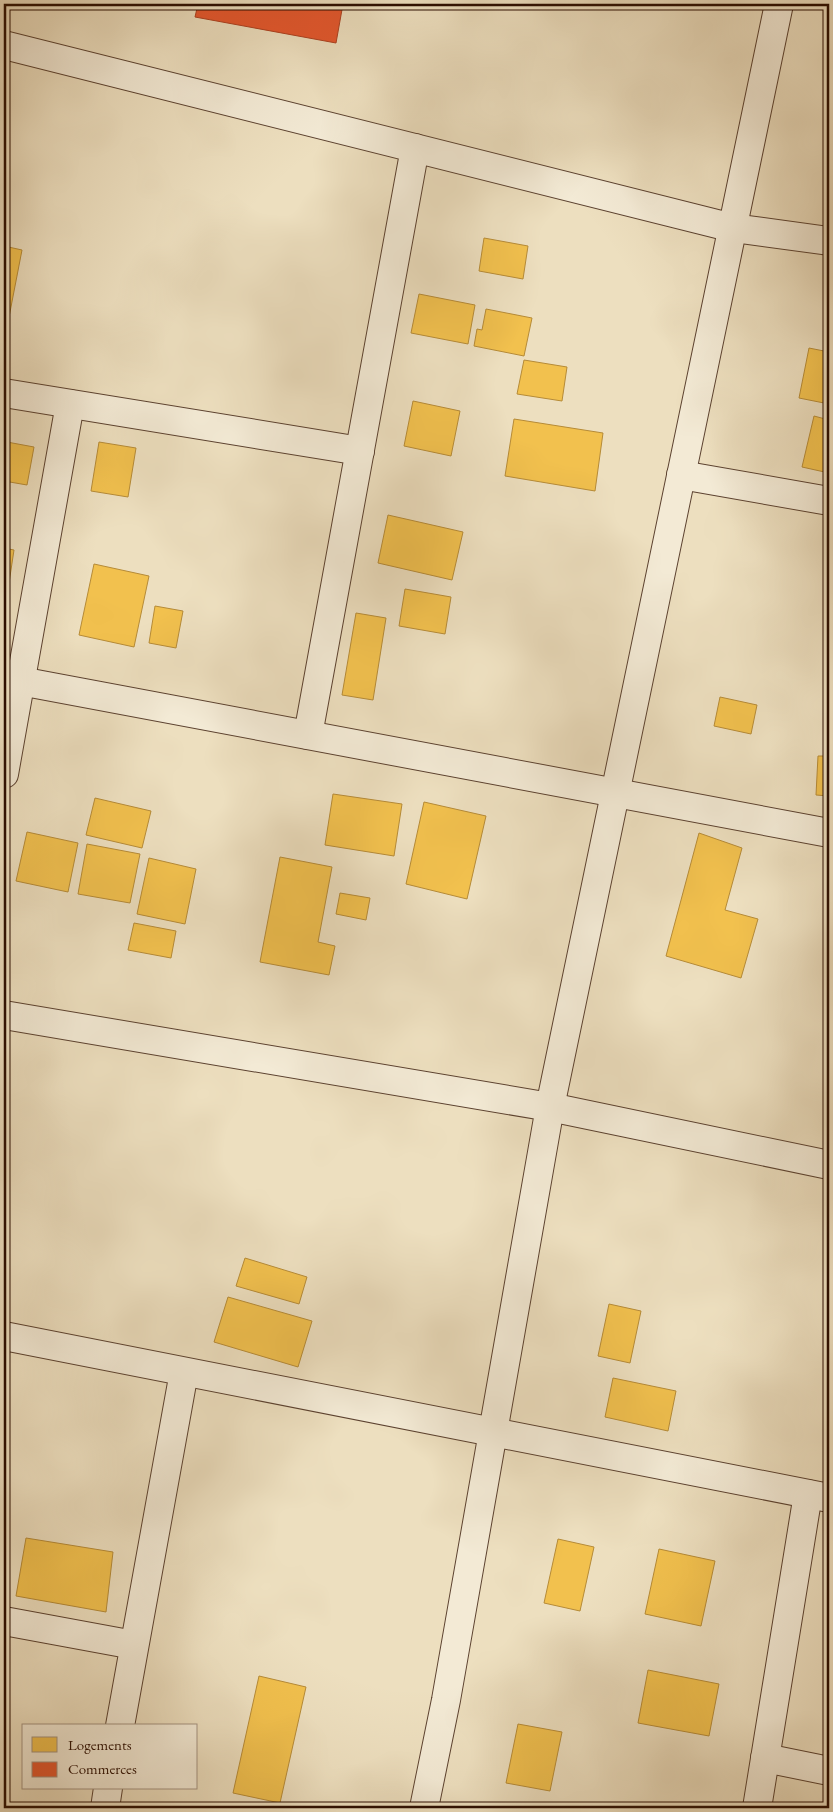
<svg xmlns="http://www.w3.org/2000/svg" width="833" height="1812" font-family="'EB Garamond',serif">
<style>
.homes{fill:#f2c14e;stroke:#b68b37}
.shops{fill:#e4572e;stroke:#ac4120}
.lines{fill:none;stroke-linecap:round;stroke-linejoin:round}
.minor-casing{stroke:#5c4230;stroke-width:30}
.minor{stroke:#f3ead5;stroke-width:28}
</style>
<rect width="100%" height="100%" fill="#eddfbf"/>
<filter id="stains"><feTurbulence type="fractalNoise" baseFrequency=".004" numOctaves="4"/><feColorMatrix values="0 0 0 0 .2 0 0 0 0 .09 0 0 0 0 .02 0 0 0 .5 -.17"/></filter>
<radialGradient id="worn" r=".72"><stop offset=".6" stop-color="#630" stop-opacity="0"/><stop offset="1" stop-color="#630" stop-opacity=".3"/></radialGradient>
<g class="homes">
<polygon points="484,238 528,246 523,279 479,271"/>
<polygon points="4,246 22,250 4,343"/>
<polygon points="419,294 475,305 468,344 411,333"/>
<polygon points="486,309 532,318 524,356 474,346 477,329 482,330"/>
<polygon points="809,348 829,352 829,404 799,398"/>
<polygon points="524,360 567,367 562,401 517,394"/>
<polygon points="413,401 460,411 451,456 404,446"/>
<polygon points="814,416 829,420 829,473 802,467"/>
<polygon points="514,419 603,433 595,491 505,476"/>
<polygon points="7,442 34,447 27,485 4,481"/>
<polygon points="99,442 136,448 128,497 91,491"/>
<polygon points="388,515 463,532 452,580 378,563"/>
<polygon points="4,548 14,550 9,583 4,582"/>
<polygon points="94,564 149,576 134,647 79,635"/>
<polygon points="405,589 451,597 445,634 399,626"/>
<polygon points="155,606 183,611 176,648 149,643"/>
<polygon points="356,613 386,618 373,700 342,695"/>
<polygon points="720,697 757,705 751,734 714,726"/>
<polygon points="818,756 829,756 829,796 816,795"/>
<polygon points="333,794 402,804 394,856 325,845"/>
<polygon points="95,798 151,811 142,848 86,835"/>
<polygon points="424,802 486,816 467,899 406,884"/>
<polygon points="27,832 78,843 68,892 16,881"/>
<polygon points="699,833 742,848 725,910 758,919 741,978 666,956"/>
<polygon points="87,844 140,854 130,903 78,894"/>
<polygon points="280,857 332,867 318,942 335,946 329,975 260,962"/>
<polygon points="149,858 196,869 185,924 137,914"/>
<polygon points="340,893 370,898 366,920 336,914"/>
<polygon points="134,923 176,931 171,958 128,950"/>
<polygon points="245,1258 307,1277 299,1304 236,1286"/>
<polygon points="228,1297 312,1321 298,1367 214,1342"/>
<polygon points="609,1304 641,1311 630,1363 598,1356"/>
<polygon points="613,1378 676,1391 668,1431 605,1417"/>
<polygon points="26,1538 113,1552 106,1612 16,1596"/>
<polygon points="558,1539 594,1547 580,1611 544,1603"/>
<polygon points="659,1549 715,1561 701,1626 645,1614"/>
<polygon points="648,1670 719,1684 709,1736 638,1723"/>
<polygon points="259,1676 306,1687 280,1803 233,1793"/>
<polygon points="518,1724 562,1732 550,1791 506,1783"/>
</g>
<polygon class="shops" points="198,4 343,4 336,43 195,17"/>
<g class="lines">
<defs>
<g id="minor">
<polyline points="4,45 733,228 829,241"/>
<polyline points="4,393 360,451"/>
<polyline points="681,475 829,501"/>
<polyline points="20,681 829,833"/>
<polyline points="308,735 415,148"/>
<polyline points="4,774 70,404"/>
<polyline points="4,1015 550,1107 829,1165"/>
<polyline points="4,1336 829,1498"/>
<polyline points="4,1621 134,1645"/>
<polyline points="120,1726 184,1372"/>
<polyline points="765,1758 829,1771"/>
<polyline points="105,1808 108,1788"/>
<polyline points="424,1808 446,1700 550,1107 779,4"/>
<polyline points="757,1808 808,1494"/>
</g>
</defs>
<use href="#minor" class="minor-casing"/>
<use href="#minor" class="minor"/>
</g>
<rect width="833" height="1812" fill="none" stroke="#eddfbf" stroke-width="20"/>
<rect x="5" y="5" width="823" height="1802" fill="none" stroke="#2b0d00" stroke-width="2.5"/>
<rect x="10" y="10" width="813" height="1792" fill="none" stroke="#2b0d00"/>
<rect x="22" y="1724" width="175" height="65" fill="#f3ead5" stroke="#a39280"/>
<rect x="32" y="1737" width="25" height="15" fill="#f2c14e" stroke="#a39280"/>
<text x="68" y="1750" font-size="15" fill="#2b0d00">Logements</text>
<rect x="32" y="1762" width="25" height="15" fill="#e4572e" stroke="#a39280"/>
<text x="68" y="1774" font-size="15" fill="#2b0d00">Commerces</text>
<rect width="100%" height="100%" filter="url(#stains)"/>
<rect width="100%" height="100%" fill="url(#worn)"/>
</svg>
